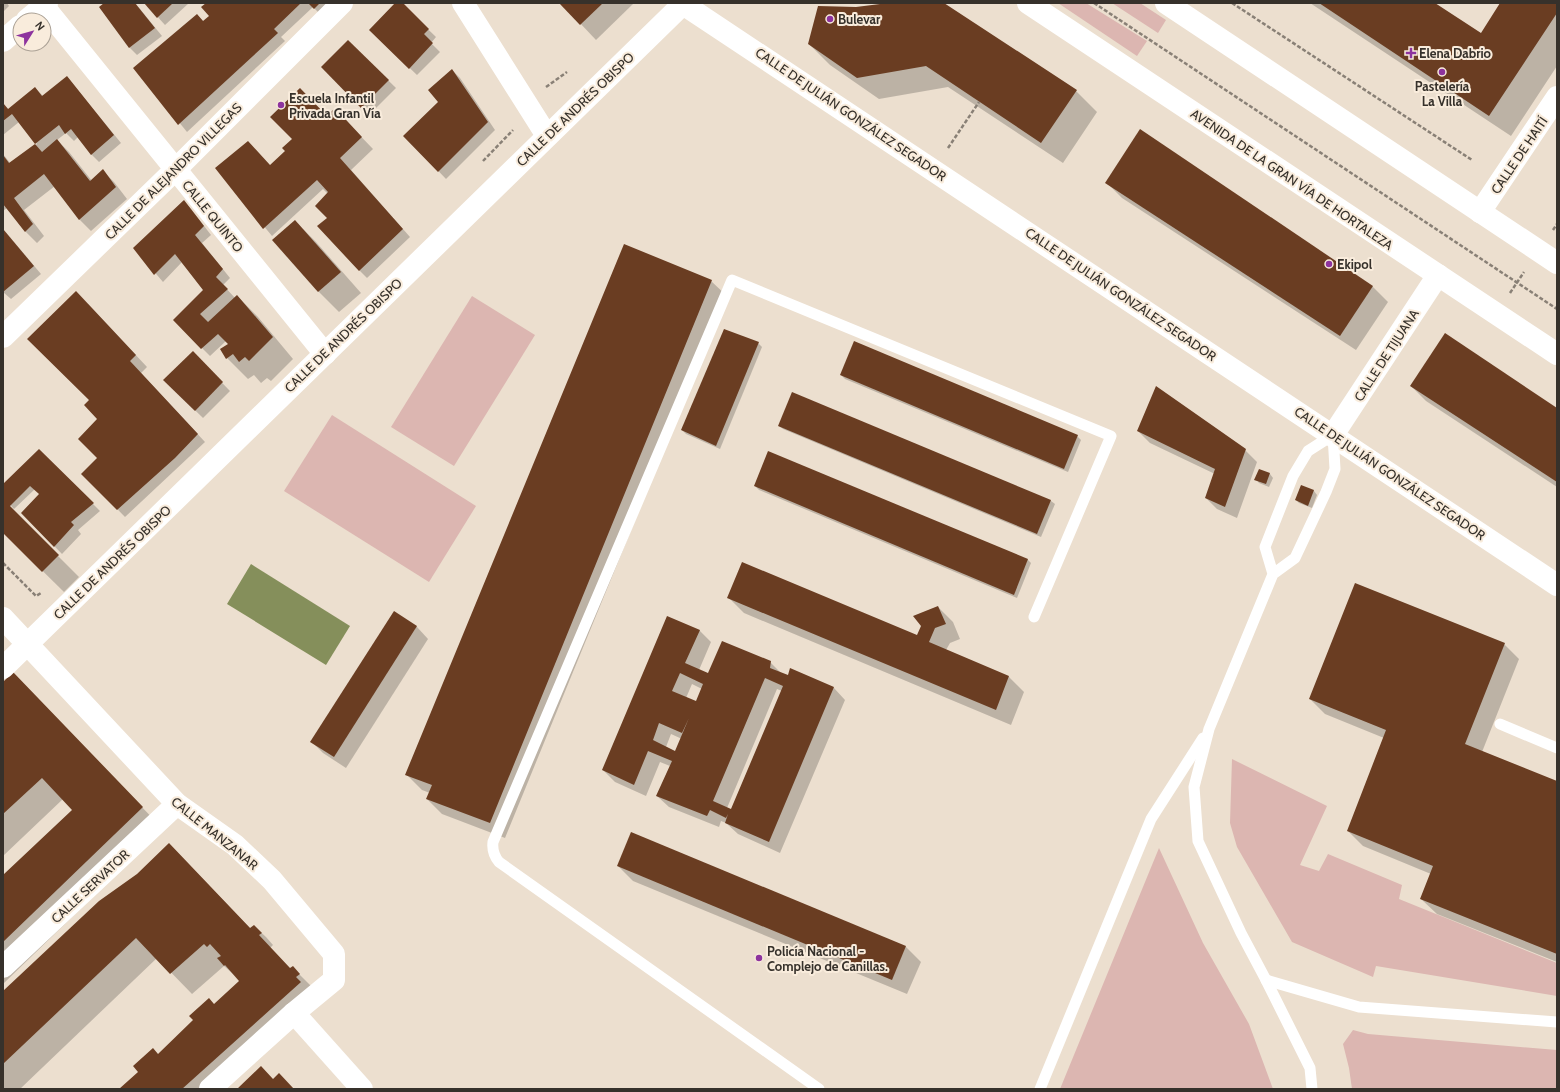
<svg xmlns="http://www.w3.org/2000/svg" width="1560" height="1092" font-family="Cabin,sans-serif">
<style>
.green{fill:#dcb6b1}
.water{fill:#858f5b}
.shadow{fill:#0003;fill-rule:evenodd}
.building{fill:#6a3d22;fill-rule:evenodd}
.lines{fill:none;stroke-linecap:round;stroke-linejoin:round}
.path{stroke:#898076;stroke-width:2.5;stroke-dasharray:4 2;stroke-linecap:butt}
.service{stroke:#fff;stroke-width:11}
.minor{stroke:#fff;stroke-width:22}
.secondary{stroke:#fff;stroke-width:22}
.poi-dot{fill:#8d339e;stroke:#f9ecdc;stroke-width:1.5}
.labels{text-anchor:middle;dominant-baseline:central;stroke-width:4;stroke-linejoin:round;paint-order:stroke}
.poi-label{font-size:13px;font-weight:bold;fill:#36312b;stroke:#f9ecdc;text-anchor:start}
.street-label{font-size:13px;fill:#36312b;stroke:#f9ecdc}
</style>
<rect width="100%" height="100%" fill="#ecdfcf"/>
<g class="green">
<polygon points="1058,3 1086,3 1147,41 1137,56"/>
<polygon points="1112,3 1140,3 1166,20 1158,33"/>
<polygon points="472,296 535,335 454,466 391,427"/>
<polygon points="332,415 476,506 429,582 284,491"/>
<polygon points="1232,759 1327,806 1300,865 1319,871 1328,854 1402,885 1399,899 1557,963 1557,996 1376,966 1373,977 1292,942 1237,847 1230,823"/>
<polygon points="1159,848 1203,943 1249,1024 1273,1089 1060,1089"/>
<polygon points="1353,1030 1368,1034 1557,1050 1557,1089 1352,1089 1349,1068 1343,1044"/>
</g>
<polygon class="water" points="251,564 350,626 326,665 227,604"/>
<g class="shadow">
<polygon points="3,3 7,3 9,6 3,12"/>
<polygon points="106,3 135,3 162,36 137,55 130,48 100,8"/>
<polygon points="145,3 189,3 165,25"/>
<polygon points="207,3 336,3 322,16 313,7 281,37 285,41 187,132 135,68 197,15 204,22 210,16"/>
<polygon points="396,3 401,3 436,37 431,43 440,52 417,75 370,30"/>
<polygon points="561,3 634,3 596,40"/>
<polygon points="895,3 942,3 1076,91 1097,112 1063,163 948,87 879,99 830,65 809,44 856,8"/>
<polygon points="1310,3 1433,3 1481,34 1502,3 1557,3 1557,66 1511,136"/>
<polygon points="348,41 396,88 369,115 322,67"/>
<polygon points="452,70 460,78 495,130 446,179 405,136 440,102"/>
<polygon points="67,77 121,143 99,162 91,154 78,137 74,141 66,133 57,140 69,152 92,181 103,171 114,182 127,199 91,231 80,220 55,186 24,210 44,236 37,243 25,231 7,208 3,211 3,154 10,163 37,144 19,122 3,135 3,103 9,110 35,88 43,96"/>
<polygon points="327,117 346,121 373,149 351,170 410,237 367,278 359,270 328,218 328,194 323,189 272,236 216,168 248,142 270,166"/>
<polygon points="1141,131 1373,287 1388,302 1356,350 1122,198 1107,183"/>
<polygon points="183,201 191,209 211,235 202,243 230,278 223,285 235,298 237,296 258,317 293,359 271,381 267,378 261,383 254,375 248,379 227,358 230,345 226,341 210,356 174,320 204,291 182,262 163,282 134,248"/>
<polygon points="295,221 316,242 361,293 339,312 318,291"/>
<polygon points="3,229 41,274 11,299 3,292"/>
<polygon points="711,281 727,296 505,838 442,814 427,799 430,793 422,790 407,775"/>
<polygon points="88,304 147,367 141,373 205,442 125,517 83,474 99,458 99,419 90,400"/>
<polygon points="758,343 762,347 720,449 686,434 682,430"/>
<polygon points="193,353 230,391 203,418 164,380"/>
<polygon points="841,375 1077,436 1081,440 1068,472 845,379"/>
<polygon points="1411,386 1557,409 1557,487 1426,401"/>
<polygon points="792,393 1051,501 1055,504 1041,537 783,429 779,426"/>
<polygon points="1138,431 1245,450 1257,462 1237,518 1217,509 1206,498 1215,474 1150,443"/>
<polygon points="39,450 100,511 78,530 81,534 62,554 22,513 40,494 35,489 14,509 3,497 3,486"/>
<polygon points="1260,470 1270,474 1273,478 1269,487 1259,483 1256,479"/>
<polygon points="755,486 1028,560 1031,563 1017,598 759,490"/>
<polygon points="1301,486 1314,491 1317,495 1312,508 1299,503 1296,500"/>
<polygon points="3,501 79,577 64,592 3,532"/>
<polygon points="729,598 918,637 938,607 953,622 960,639 950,643 946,650 1009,677 1024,692 1011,725 744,613"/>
<polygon points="394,613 417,627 428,639 346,768 323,753 312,742"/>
<path d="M699,630L711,642L699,670L708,675L770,662L782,674L788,676L791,670L834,688L845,700L780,853L738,834L726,823L721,821L719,827L669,807L657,796L670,766L660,762L646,796L615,782L603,770ZM692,684L702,689L697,702L686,698ZM777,689L782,691L731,810L727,808ZM671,734L682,739L676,752L666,747Z"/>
<polygon points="1504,644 1519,659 1482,752 1557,782 1557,962 1437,914 1421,899 1431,874 1363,846 1348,831 1384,738 1325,714 1310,699"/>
<polygon points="3,683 34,695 163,829 3,984 3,877 73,810 63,799 3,856"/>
<polygon points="169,844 251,929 254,926 266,937 273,945 270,948 290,969 293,968 311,986 198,1089 121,1089 241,981 224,966 192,994 157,958 20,1089 3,1089 3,992 138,875"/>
<polygon points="618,866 906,947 921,962 907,994 633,881"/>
</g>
<g class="building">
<polygon points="104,3 135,3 155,28 129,48 99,7"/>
<polygon points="144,3 173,3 157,18"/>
<polygon points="206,3 301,3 274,29 278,33 178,125 133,68 197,14 203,21 209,16 201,7"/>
<polygon points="308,3 320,3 314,9"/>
<polygon points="395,3 403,3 429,29 424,34 433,43 409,69 369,30"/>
<polygon points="559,3 603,3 580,25"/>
<polygon points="888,3 944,3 1077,90 1041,143 926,66 857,78 808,44 818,6 856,7"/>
<polygon points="1319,3 1435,3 1481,33 1500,3 1557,3 1557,13 1489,116"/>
<polygon points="348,40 389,80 361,108 321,67"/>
<polygon points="452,69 488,122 438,172 403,136 438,102 428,90"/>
<polygon points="67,76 114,135 91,155 71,129 65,134 59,125 35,144 12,114 3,121 3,103 8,109 35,87 42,96"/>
<polygon points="300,88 327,116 335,108 362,137 340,158 403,229 359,271 317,226 327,218 315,206 328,192 317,180 263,229 215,168 248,141 270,165 285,151 282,148 292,139 270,117"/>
<polygon points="1140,129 1373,286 1340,336 1105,183"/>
<polygon points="57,139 90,181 103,169 116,187 79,220 44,174 14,198 33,224 25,232 3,204 3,155 9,163 35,144 42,152"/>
<polygon points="184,200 204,226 195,235 223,269 216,277 228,289 200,314 208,322 237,295 273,337 249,361 245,357 239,362 233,354 226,359 220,349 228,344 218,334 201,349 173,320 203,290 175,254 154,275 133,248"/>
<polygon points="295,220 341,272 318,292 272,240"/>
<polygon points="3,229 34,266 3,292"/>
<polygon points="624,244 712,280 490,823 426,799 432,785 405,775"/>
<polygon points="76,291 136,355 130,361 198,434 175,458 117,510 81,474 97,458 78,439 97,419 84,405 89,400 27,339"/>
<polygon points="724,329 759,342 716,446 681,430"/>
<polygon points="1445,333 1557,408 1557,482 1410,386"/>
<polygon points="854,341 1078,435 1064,469 840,375"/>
<polygon points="193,351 223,382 195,411 163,380"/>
<polygon points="1156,386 1246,449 1225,507 1205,498 1215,469 1137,431"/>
<polygon points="792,392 1051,500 1037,534 778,426"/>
<polygon points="39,449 94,503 71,522 74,525 54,547 21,513 39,494 30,486 10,506 59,555 42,572 3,533 3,484"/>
<polygon points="768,451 1028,559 1014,595 754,486"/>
<polygon points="1259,469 1270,473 1266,484 1254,480"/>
<polygon points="1301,485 1314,490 1308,506 1295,500"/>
<polygon points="742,562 917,635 921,626 913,616 938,606 946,624 935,628 929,642 1009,676 996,710 727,598"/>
<polygon points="1355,583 1505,643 1465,744 1557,781 1557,954 1420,899 1433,866 1347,831 1386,730 1309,699"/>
<polygon points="394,611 417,626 334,757 310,742"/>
<path d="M667,616L700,630L685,663L708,673L722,641L771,661L770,668L788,675L790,668L834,687L769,842L725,823L728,814L726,818L710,810L707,816L656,796L672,761L648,751L634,785L602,770ZM680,673L703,684L696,701L672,691ZM765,678L783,686L731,809L713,801ZM689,718L675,751L653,740L659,723L682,733Z"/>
<polygon points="13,672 143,807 3,942 3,875 72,810 42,778 3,814 3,682"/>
<polygon points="631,832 906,946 892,980 617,866"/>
<polygon points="169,843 250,928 254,925 262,933 259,935 290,968 293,966 300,974 296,977 301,982 182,1089 119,1089 138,1072 133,1066 153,1048 158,1054 193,1020 189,1016 209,998 214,1004 239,981 225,965 224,966 217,958 221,956 210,944 207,947 204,944 170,974 136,938 3,1064 3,991 99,901 137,874"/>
<polygon points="261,1066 273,1079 279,1073 294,1089 237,1089"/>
</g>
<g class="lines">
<g class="path">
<polyline points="1094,3 1557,309"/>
<polyline points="1232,3 1472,160"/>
<polyline points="546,87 567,72"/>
<polyline points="948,148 979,102"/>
<polyline points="483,161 513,130"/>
<polyline points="1553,230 1557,224"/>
<polyline points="1510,293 1524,272"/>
<polyline points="3,563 36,596 41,593"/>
</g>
<g class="service">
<polyline points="1273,574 1265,547 1293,476 1308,451 1333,435 1335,469 1326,492 1295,558 1273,574 1209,729 1194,787 1198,841 1241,933 1266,980 1310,1068 1312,1089"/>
<polyline points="1500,724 1557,748"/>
<polyline points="1266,980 1359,1007 1557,1022"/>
<path d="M819,1089L499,862C494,856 492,850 493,842L732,280L1111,436L1034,617"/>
<polyline points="1040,1089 1151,819 1203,738"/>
</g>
<g class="minor">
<polyline points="41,3 325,354"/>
<polyline points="463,3 547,136"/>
<polyline points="683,4 1557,585"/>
<polyline points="27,20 47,3"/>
<polyline points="3,41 20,26"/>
<polyline points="1480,212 1557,97"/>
<polyline points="3,337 175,170 342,3"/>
<polyline points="1333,435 1438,275"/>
<polyline points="3,618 177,804 235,845 272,880 334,954 334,980 294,1013 210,1089"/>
<polyline points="3,668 684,3"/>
<polyline points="3,967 177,804"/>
<polyline points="294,1013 362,1089"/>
</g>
<g class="secondary">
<polyline points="1028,3 1557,354"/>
<polyline points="1166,3 1557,263"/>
</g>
</g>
<g class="poi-dot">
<circle cx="830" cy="19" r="4"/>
<path d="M1409 47h4v4h4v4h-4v4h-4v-4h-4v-4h4z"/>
<circle cx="1442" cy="72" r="4"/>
<circle cx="281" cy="105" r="4"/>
<circle cx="1329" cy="264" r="4"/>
<circle cx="759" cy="958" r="4"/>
</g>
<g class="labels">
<g class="poi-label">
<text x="838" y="19">Bulevar</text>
<text x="1419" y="53">Elena Dabrio</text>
<text x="1442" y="86" text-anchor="middle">Pastelería<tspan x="1442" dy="15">La Villa</tspan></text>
<text x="289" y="98">Escuela Infantil<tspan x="289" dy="15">Privada Gran Vía</tspan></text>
<text x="1337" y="264">Ekipol</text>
<text x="767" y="951">Policía Nacional -<tspan x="767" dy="15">Complejo de Canillas.</tspan></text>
</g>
<g class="street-label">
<text transform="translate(575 109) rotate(-44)">CALLE DE ANDRÉS OBISPO</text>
<text transform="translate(851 114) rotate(34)">CALLE DE JULIÁN GONZÁLEZ SEGADOR</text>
<text transform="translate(1519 155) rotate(-56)">CALLE DE HAITÍ</text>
<text transform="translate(173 171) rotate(-45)">CALLE DE ALEJANDRO VILLEGAS</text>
<text transform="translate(1292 179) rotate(34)">AVENIDA DE LA GRAN VÍA DE HORTALEZA</text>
<text transform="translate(213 216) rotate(51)">CALLE QUINTO</text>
<text transform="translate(1121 294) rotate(34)">CALLE DE JULIÁN GONZÁLEZ SEGADOR</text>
<text transform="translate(343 335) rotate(-44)">CALLE DE ANDRÉS OBISPO</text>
<text transform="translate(1386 355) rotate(-57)">CALLE DE TIJUANA</text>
<text transform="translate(1390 473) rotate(34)">CALLE DE JULIÁN GONZÁLEZ SEGADOR</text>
<text transform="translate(112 562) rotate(-44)">CALLE DE ANDRÉS OBISPO</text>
<text transform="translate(215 833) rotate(39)">CALLE MANZANAR</text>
<text transform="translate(90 886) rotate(-43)">CALLE SERVATOR</text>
</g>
</g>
<rect width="1560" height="1092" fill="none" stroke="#36312b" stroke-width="8"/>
<g transform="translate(32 32) rotate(53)"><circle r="19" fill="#f9ecdc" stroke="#aba195"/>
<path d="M0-3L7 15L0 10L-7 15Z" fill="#8d339e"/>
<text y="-6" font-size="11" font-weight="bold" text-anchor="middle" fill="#36312b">N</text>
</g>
</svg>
